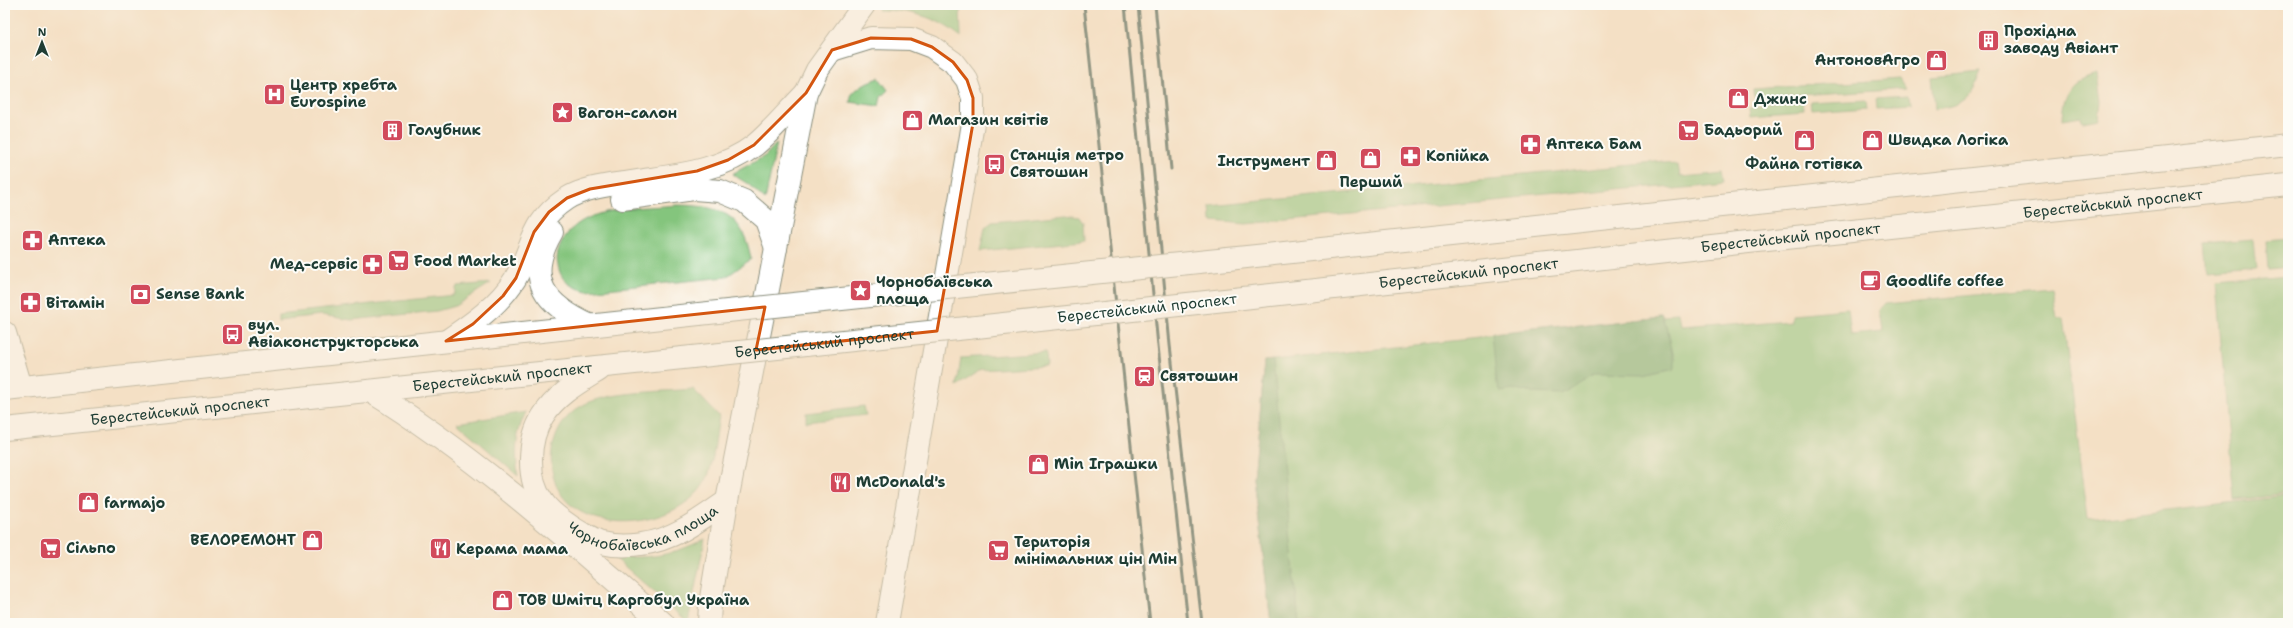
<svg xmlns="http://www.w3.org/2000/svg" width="2293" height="628" font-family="'Shantell Sans',sans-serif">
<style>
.green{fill:#84c57d;stroke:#528158}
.forest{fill:#6baa6c;stroke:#457450}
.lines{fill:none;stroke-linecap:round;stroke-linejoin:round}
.minor-casing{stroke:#8a8e7c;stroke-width:24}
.major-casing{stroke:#8a8e7c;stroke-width:24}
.minor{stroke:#fff;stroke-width:22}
.major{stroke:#fff;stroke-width:22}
.rail{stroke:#1f3d34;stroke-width:3}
.major-bridge-casing{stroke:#8a8e7c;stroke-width:24;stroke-linecap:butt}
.major-bridge{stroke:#fff;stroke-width:22}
.marked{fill:none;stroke:#d45610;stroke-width:3;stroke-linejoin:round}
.labels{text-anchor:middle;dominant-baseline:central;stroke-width:4;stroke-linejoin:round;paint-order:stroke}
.poi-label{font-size:15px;font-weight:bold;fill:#1f3d34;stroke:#fdfcf7;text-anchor:start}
.street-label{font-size:15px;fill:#1f3d34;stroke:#fdfcf7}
</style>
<rect width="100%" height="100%" fill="#fdfcf7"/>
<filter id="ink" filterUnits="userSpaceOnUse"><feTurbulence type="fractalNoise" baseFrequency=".025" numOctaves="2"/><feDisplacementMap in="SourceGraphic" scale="8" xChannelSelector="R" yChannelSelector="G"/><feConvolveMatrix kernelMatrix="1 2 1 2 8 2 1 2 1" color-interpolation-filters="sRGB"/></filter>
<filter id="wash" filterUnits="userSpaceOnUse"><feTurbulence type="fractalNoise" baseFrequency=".012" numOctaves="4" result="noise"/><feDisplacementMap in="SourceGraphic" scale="16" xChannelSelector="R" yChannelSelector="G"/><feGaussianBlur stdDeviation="0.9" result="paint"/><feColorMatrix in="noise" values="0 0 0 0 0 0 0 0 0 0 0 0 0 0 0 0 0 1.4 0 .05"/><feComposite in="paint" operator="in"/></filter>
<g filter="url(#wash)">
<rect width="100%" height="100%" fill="#f4e0c5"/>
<g class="green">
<path d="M881,5H960L961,37C936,16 909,10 877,10Z"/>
<path d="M1981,72C1971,99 1964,105 1935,109L1932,77Z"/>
<path d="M2097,74L2101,102L2099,119L2082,122L2081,117L2062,120C2063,93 2070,81 2097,74Z"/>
<polygon points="879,78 888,90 881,97 879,106 850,102 852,93 864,84"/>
<polygon points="1900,79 1906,89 1755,99 1754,89"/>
<polygon points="1907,97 1908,107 1876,109 1875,99"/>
<polygon points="1866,101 1867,110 1813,114 1812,104"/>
<polygon points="1804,104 1805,114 1751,118 1750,108"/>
<polygon points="777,143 765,200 748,184 732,174 765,156"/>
<polygon points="1675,161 1677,172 1722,168 1724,179 1246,224 1211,221 1210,206"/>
<path d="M678,205C720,206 743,213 751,259L726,277L587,291C571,287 561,282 558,265C556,258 558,250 561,244C580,203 640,209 678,205Z"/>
<polygon points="1066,215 1079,217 1083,223 1084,241 980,251 985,228 992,222"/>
<polygon points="2288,238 2288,268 2268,270 2266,240"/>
<polygon points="2253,240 2256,270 2208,274 2205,244"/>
<polygon points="2288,277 2288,494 2234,500 2216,283"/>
<polygon points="491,283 455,306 437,311 351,320 321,315 278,320 278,314 454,295 457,286"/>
<polygon points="2052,288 2057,318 2063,318 2088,519 2288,496 2288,623 1271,623 1254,478 1265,361 1664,318 1666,322 1678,321 1680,330 1791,321 1791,314 1848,309 1851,335 1883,332 1880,310 1886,303"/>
<polygon points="1046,352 1047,366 981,370 957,386 961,358"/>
<path d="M693,389L719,416C716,434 714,460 708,476C685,531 568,543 553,475C551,465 550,453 554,442C559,425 569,412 585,404C613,391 662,392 693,389Z"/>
<polygon points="864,406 866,415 806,422 806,413"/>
<path d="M526,412C515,434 515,452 518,476L457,423Z"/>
<path d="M705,539L688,622L613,556C653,559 669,556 705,539Z"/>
</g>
<g class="forest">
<polygon points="1664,318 1673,351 1673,366 1644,373 1596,372 1560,393 1527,392 1513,388 1499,390 1493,336"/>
<polygon points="1273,360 1299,623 1271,623 1254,478 1265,361"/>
</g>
</g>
<g filter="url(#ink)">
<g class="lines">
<defs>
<polyline id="minor" points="5,333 21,387"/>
<g id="major">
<polyline points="832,50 871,38 911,39 932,47 953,62 967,80 973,98 973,123 968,154 887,623"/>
<polyline points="622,199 694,189 720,191 744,201 766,220 776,248"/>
<path d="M552,232C524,280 545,305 591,326"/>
<polyline points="1228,259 2288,145"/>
<polyline points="975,285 1082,274"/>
<path id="s1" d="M1234,299L1748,242L2288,185"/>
<polyline points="967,328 1086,315"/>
<path d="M448,340C473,323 499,305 515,279C534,247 530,223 566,199C586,186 615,185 637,181C676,175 722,171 755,145C773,130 789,110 806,93"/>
<path id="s2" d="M599,370C578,383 556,395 543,416C528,439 526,479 543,502C550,513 572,528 583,534C589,537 596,542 602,543C614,546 629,546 641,544C674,540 701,519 727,501"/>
<polyline points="5,389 699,314"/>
<path d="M370,391C473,454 572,543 663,623"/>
<path id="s3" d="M5,429L692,357"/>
<polyline points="709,623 710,604 727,501 806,93 817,70 864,5"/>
</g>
</defs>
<use href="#minor" class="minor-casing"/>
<use href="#major" class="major-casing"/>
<use href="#minor" class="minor"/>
<use href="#major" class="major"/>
<g class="rail">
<polyline points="1084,5 1150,623"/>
<polyline points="1125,5 1158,346 1188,623"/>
<polyline points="1138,5 1170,345 1202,623"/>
<polyline points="1155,5 1171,169"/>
</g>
<defs>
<g id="major-bridge">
<polyline points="1082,274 1228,259"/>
<polyline points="699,314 975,285"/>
<polyline points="1086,315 1234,299"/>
<path id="s4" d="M692,357L967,328"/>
</g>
</defs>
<use href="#major-bridge" class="major-bridge-casing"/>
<use href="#major-bridge" class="major-bridge"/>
</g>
</g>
<path d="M0 0H2293V628H0ZM871,38L911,39L932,47L953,62L967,80L973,98V123L937,331L756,350L765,307L446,341L473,324L503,296L516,278L534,232L549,212L567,198L590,189L697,171L728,160L754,145L806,93L832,50Z" fill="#f4e0c5" fill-opacity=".55" fill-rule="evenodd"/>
<path class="marked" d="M871,38L911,39L932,47L953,62L967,80L973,98V123L937,331L756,350L765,307L446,341L473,324L503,296L516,278L534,232L549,212L567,198L590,189L697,171L728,160L754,145L806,93L832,50Z"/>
<defs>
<symbol id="building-square" viewBox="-11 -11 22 22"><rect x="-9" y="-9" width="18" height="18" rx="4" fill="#d1495b" stroke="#fdfcf7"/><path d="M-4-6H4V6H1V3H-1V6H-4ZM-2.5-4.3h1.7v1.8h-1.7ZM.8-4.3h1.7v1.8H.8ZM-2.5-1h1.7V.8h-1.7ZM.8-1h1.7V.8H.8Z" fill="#fff"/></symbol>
<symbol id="shop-square" viewBox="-11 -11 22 22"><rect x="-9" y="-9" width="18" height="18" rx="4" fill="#d1495b" stroke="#fdfcf7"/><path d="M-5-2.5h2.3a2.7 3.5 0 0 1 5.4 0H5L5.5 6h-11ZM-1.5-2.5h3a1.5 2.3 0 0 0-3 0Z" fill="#fff"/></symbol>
<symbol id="hospital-square" viewBox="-11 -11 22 22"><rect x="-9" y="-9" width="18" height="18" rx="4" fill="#d1495b" stroke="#fdfcf7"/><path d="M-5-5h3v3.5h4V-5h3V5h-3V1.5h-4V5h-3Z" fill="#fff"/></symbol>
<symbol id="sight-square" viewBox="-11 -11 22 22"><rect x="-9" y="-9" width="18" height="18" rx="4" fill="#d1495b" stroke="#fdfcf7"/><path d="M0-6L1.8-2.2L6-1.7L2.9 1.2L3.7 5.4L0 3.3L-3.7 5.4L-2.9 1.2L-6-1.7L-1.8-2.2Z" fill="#fff"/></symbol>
<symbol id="supermarket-square" viewBox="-11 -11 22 22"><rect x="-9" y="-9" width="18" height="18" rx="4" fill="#d1495b" stroke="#fdfcf7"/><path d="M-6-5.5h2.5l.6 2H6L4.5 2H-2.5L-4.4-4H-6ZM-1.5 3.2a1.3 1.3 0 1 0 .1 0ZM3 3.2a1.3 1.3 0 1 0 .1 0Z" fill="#fff"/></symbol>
<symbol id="pharmacy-square" viewBox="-11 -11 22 22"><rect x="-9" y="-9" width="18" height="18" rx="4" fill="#d1495b" stroke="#fdfcf7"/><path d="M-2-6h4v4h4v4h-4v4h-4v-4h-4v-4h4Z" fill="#fff"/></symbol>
<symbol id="bus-square" viewBox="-11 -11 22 22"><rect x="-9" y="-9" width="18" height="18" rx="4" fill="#d1495b" stroke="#fdfcf7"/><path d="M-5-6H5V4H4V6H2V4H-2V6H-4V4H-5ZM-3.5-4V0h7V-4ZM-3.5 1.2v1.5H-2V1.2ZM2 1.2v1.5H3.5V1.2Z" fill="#fff"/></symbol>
<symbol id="cafe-square" viewBox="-11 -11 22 22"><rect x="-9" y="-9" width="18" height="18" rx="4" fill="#d1495b" stroke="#fdfcf7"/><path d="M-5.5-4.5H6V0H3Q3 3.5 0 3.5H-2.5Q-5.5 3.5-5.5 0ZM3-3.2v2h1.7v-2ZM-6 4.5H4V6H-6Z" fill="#fff"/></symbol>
<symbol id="bank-square" viewBox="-11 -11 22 22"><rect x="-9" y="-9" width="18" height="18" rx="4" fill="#d1495b" stroke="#fdfcf7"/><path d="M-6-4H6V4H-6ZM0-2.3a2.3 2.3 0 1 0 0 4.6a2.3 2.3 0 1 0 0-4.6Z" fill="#fff"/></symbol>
<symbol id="station-square" viewBox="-11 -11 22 22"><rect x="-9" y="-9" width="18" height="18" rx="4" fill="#d1495b" stroke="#fdfcf7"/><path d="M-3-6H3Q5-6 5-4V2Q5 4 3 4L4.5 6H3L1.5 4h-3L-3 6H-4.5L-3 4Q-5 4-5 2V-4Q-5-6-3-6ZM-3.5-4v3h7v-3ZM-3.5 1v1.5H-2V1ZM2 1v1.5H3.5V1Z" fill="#fff"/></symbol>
<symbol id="restaurant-square" viewBox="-11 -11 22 22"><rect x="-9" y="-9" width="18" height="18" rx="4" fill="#d1495b" stroke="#fdfcf7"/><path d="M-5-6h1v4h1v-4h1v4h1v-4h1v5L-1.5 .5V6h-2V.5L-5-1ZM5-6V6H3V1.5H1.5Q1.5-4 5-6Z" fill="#fff"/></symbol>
</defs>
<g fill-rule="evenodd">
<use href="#building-square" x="1976" y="28" width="25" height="25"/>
<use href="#shop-square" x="1924" y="48" width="25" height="25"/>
<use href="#hospital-square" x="262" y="82" width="25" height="25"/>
<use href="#shop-square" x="1726" y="86" width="25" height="25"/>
<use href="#sight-square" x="550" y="100" width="25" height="25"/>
<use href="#shop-square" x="900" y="108" width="25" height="25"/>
<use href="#building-square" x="380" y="118" width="25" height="25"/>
<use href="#supermarket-square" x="1676" y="118" width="25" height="25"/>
<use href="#shop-square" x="1860" y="128" width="25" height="25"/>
<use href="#shop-square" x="1792" y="128" width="25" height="25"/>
<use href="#pharmacy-square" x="1518" y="132" width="25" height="25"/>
<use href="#pharmacy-square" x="1398" y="144" width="25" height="25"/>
<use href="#shop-square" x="1358" y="146" width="25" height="25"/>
<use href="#shop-square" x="1314" y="148" width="25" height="25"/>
<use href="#bus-square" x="982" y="152" width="25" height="25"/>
<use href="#pharmacy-square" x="20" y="228" width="25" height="25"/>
<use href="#supermarket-square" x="386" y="248" width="25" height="25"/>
<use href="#pharmacy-square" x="360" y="252" width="25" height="25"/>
<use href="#cafe-square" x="1858" y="268" width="25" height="25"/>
<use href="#sight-square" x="848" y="278" width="25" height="25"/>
<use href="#bank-square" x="128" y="282" width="25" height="25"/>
<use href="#pharmacy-square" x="18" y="290" width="25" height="25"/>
<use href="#bus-square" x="220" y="322" width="25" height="25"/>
<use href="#station-square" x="1132" y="364" width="25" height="25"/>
<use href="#shop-square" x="1026" y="452" width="25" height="25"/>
<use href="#restaurant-square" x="828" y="470" width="25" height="25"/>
<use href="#shop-square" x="76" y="490" width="25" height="25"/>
<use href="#shop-square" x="300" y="528" width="25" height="25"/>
<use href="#supermarket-square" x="38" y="536" width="25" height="25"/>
<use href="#restaurant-square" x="428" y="536" width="25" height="25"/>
<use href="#supermarket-square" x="986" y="538" width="25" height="25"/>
<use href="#shop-square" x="490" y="588" width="25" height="25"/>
</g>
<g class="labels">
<g class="poi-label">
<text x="2004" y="31">Прохідна<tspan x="2004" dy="17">заводу Авіант</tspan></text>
<text x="1920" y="60" text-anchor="end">АнтоновАгро</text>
<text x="290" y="85">Центр хребта<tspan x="290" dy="17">Eurospine</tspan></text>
<text x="1754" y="99">Джинс</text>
<text x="578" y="113">Вагон-салон</text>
<text x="928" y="120">Магазин квiтiв</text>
<text x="408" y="130">Голубник</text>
<text x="1704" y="130">Бадьорий</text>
<text x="1888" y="140">Швидка Логіка</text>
<text x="1546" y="144">Аптека Бам</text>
<text x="1010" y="155">Станція метро<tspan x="1010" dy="17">Святошин</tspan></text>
<text x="1426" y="156">Копійка</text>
<text x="1310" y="161" text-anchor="end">Інструмент</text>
<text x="1804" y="164" text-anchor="middle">Файна готівка</text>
<text x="1371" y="182" text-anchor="middle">Перший</text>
<text x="48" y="240">Аптека</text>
<text x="414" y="261">Food Market</text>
<text x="358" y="264" text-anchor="end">Мед-сервіс</text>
<text x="1886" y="281">Goodlife coffee</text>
<text x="876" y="282">Чорнобаївська<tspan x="876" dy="17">площа</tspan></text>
<text x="156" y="294">Sense Bank</text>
<text x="46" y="303">Вітамін</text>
<text x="248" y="325">вул.<tspan x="248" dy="17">Авіаконструкторська</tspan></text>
<text x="1160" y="376">Святошин</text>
<text x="1054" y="464">Min Іграшки</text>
<text x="856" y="482">McDonald's</text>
<text x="104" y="503">farmajo</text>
<text x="296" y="540" text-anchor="end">ВЕЛОРЕМОНТ</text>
<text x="1014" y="542">Територія<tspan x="1014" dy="17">мінімальних цін Мін</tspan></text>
<text x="66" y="548">Сільпо</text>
<text x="456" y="549">Керама мама</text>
<text x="518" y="600">ТОВ Шмітц Каргобул Україна</text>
</g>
<g class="street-label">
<text stroke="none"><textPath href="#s1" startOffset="884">Берестейський проспект</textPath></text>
<text stroke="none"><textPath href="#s1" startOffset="560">Берестейський проспект</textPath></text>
<text stroke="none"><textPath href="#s1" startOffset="236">Берестейський проспект</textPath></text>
<text transform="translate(1147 308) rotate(-6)">Берестейський проспект</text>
<text stroke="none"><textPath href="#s4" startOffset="133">Берестейський проспект</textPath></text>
<text stroke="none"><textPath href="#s3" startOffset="500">Берестейський проспект</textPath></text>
<text stroke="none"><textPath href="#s3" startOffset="176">Берестейський проспект</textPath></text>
<text stroke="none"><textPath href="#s2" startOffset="279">Чорнобаївська площа</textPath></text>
</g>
</g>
<rect width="2293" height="628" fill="none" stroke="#fdfcf7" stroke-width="20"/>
<g transform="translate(42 42)" stroke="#fdfcf7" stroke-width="3" paint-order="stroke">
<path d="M0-3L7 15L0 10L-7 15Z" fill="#1f3d34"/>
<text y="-6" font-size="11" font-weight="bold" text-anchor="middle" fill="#1f3d34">N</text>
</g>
</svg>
